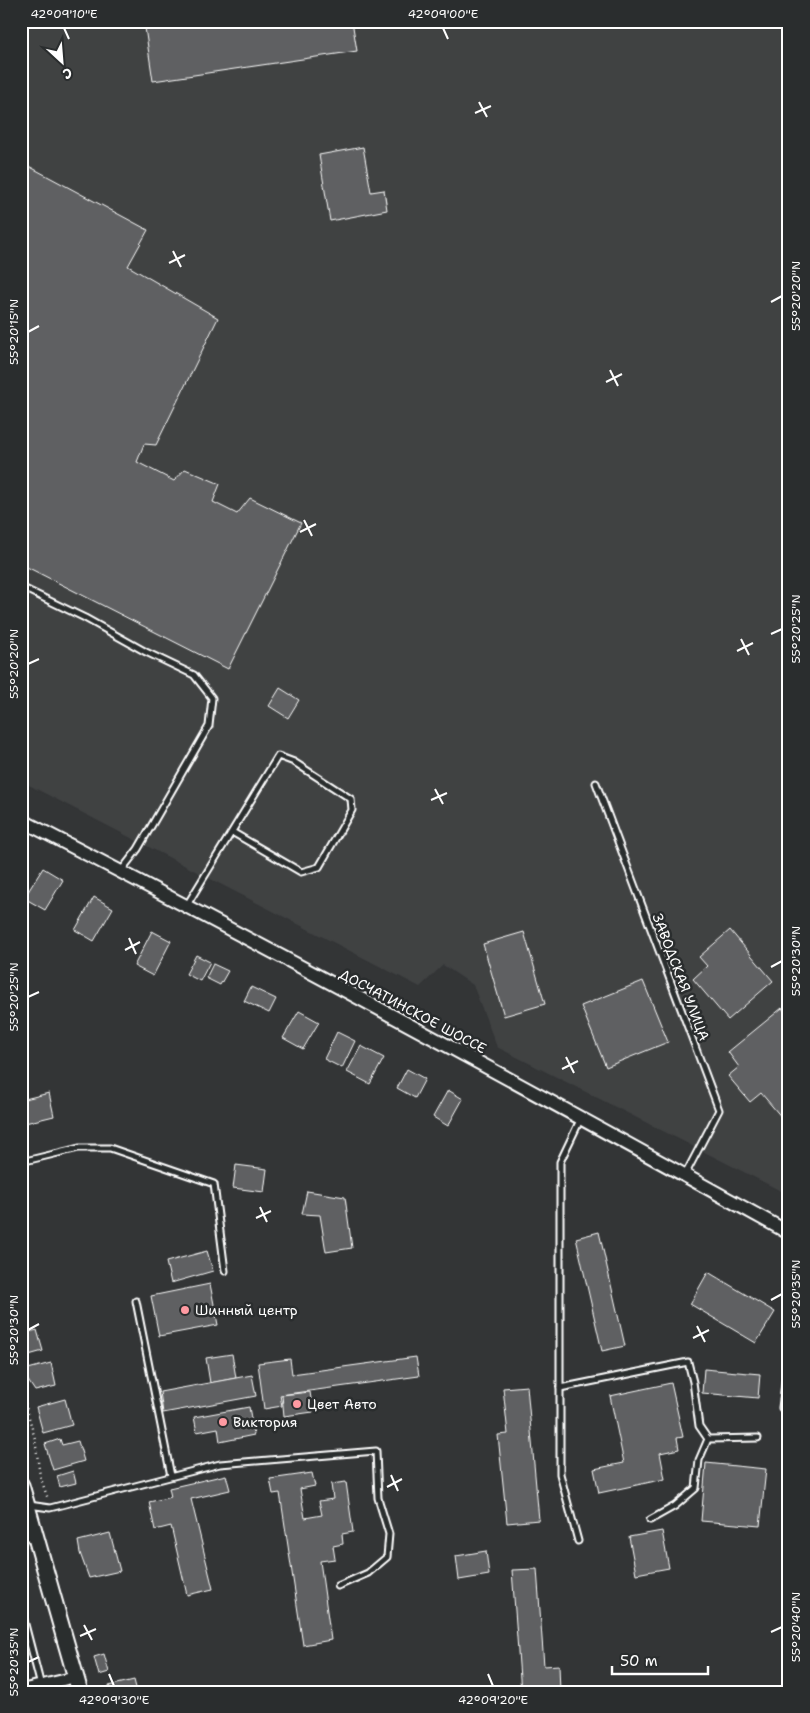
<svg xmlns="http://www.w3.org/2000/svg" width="810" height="1713" font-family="'Shantell Sans',sans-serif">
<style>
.built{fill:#404243}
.building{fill:#5f6162;stroke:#fff}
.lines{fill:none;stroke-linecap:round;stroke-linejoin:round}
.service-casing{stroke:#fff;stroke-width:9}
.minor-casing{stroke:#fff;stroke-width:14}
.tertiary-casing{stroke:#fff;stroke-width:16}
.secondary-casing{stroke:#fff;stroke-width:19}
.path{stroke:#fff;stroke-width:2.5;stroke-dasharray:1 4;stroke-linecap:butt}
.service{stroke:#2a2d2e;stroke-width:5}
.minor{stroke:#2a2d2e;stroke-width:10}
.tertiary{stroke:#2a2d2e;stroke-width:12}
.secondary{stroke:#2a2d2e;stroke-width:15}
.ticks{fill:none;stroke:#fff;stroke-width:2}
.poi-dot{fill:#ff9aa2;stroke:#2a2d2e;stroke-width:2}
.labels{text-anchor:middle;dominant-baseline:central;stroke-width:5;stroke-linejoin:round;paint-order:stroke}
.street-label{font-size:14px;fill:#fff;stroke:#2a2d2e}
.poi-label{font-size:14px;fill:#fff;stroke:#2a2d2e;text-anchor:start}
.neatline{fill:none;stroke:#fff;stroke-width:2}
.ticks-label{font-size:12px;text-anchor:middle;fill:#fff}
</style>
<rect width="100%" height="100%" fill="#333536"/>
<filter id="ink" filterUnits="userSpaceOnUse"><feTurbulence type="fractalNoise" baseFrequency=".02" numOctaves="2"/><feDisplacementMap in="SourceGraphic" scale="10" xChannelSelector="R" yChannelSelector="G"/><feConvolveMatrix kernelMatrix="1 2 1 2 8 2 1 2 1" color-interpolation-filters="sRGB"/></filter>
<g filter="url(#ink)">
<polygon class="built" points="21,21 789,21 789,1195 497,1047 473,985 443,965 420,987 21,781"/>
<g class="building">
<polygon points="144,21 352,21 357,51 153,81"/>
<polygon points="363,147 371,192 384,190 387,210 330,221 319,155"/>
<polygon points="21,162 148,230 128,266 218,318 156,445 144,444 137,462 174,481 185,469 220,484 213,502 237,514 250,498 301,523 228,669 21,564"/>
<polygon points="280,688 299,700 288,718 269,706"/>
<polygon points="43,868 63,880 45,910 24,898"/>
<polygon points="94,897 113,908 94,941 75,930"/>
<polygon points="730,930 773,981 728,1020 693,979 707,966 699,957"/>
<polygon points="152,931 171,941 153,976 134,966"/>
<polygon points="524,932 545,1004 504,1016 483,944"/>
<polygon points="196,955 210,962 200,981 186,974"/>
<polygon points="213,964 228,971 220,985 206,978"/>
<polygon points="643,981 668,1042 606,1067 581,1006"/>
<polygon points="251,987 276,999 269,1013 244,1001"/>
<polygon points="782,1008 789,1017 789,1126 761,1093 750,1102 728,1076 739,1067 728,1052"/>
<polygon points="299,1011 319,1022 303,1049 283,1038"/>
<polygon points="337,1032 355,1041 342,1068 324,1059"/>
<polygon points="361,1046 384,1058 370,1084 347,1072"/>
<polygon points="407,1069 425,1079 415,1098 397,1088"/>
<polygon points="448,1090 463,1099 448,1126 433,1117"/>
<polygon points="49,1093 54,1116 21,1124 21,1100"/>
<polygon points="236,1165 267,1169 264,1192 233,1188"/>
<polygon points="307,1191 345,1197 352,1248 326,1252 320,1215 302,1214"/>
<polygon points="599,1232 625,1346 602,1351 576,1238"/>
<polygon points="207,1251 213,1271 171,1283 166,1262"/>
<polygon points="708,1272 775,1312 756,1343 690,1304"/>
<polygon points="210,1284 218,1325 159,1336 151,1296"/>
<polygon points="37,1330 43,1351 25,1356 21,1343 21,1334"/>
<polygon points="232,1354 236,1378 210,1383 206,1358"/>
<polygon points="416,1357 419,1376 280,1395 282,1406 264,1409 258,1363 290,1359 292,1374"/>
<polygon points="51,1363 56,1386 35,1391 27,1379 28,1369"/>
<polygon points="704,1369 760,1374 758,1398 702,1393"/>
<polygon points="252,1375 256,1396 163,1413 160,1392"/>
<polygon points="671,1383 683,1437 677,1438 679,1449 660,1453 665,1479 599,1493 594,1469 624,1463 610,1396"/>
<polygon points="527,1386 539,1520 507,1523 498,1435 508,1434 503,1388"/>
<polygon points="310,1392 313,1412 284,1416 282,1395"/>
<polygon points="65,1399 72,1425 43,1433 36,1407"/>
<polygon points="249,1407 254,1435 220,1442 218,1428 197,1432 194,1417"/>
<polygon points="60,1439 62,1445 78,1441 84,1461 53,1470 45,1444"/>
<polygon points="706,1463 766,1469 760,1526 701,1521"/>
<polygon points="73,1471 76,1483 60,1487 57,1476"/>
<polygon points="312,1473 315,1486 300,1489 305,1518 322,1515 319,1501 333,1499 331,1484 346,1482 353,1532 342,1534 343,1544 333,1546 335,1559 320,1561 331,1640 303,1645 280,1493 273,1494 270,1479"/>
<polygon points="226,1475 230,1490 191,1499 213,1589 187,1595 171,1526 155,1530 149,1502 171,1497 169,1488"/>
<polygon points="662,1531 669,1568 636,1574 629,1537"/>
<polygon points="110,1533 120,1571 89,1578 80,1553 78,1541"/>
<polygon points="486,1551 489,1575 459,1580 456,1556"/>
<polygon points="537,1569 544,1666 559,1665 560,1692 521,1692 512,1570"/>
<polygon points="104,1654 109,1672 99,1675 94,1657"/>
<polygon points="134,1680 137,1692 110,1692 109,1686"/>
</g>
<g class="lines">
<defs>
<g id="service">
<polyline points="21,587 85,618 146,652 194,675 212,698 209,726 138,849 121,871"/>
<polyline points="596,783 719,1110 685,1175"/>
<polyline points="187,905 278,756 294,762 351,799 352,810 319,867 301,872 232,832"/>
<polyline points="581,1118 560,1162 560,1388 688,1362 693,1382 699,1426 708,1439 758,1438"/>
<polyline points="21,1162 79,1148 110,1148 214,1184 225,1271"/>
<polyline points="136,1301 171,1476"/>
<polyline points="560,1388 560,1474 578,1541"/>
<polyline points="782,1408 789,1350"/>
<polyline points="29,1505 50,1508 220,1464 376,1451 378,1498 389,1534 387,1557 368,1573 338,1586"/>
<polyline points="650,1520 675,1506 696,1488 699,1460 708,1439"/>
<polyline points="21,1609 41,1686"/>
</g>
<g id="minor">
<polyline points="21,1536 34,1533"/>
<polyline points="21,1690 76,1677"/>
</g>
<path id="tertiary" d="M21,820C279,953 535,1092 789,1233"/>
<polyline id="secondary" points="21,1485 80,1692"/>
</defs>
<use href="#service" class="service-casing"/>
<use href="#minor" class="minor-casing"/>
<use href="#tertiary" class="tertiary-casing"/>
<use href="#secondary" class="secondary-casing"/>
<polyline class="path" points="21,1389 35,1439 40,1476 48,1499"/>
<use href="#service" class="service"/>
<use href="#minor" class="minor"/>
<use href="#tertiary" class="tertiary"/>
<use href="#secondary" class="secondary"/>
</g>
</g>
<path class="ticks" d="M64,28L69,39M443,28L448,39M479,102L487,117M475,113L491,106M173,251L181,267M169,263L185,255M771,302L782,296M28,332L39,326M610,370L618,386M606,382L622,374M304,520L312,536M300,532L316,524M771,634L782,629M741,639L749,655M737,651L753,643M28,664L39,659M435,789L443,804M431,800L447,793M129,938L136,954M125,950L140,942M771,967L782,961M28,997L39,992M566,1057L574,1073M562,1069L578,1061M260,1207L267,1222M256,1218L271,1211M771,1300L782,1294M697,1326L705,1342M28,1330L39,1324M693,1338L709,1330M391,1475L398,1491M387,1487L402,1479M84,1625L92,1640M771,1632L782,1627M80,1636L96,1629M28,1662L39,1657M109,1674L114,1686M488,1674L493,1686"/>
<g class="poi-dot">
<circle cx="185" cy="1310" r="5"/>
<circle cx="297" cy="1404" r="5"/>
<circle cx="223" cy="1422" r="5"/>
</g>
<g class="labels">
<g class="street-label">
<text transform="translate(681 977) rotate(69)">ЗАВОДСКАЯ УЛИЦА</text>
<text transform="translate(413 1011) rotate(28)">ДОСЧАТИНСКОЕ ШОССЕ</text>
</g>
<g class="poi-label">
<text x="195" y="1310">Шинный центр</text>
<text x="307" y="1404">Цвет Авто</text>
<text x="233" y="1422">Виктория</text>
</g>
</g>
<rect width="810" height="1713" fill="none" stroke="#2a2d2e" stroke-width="55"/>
<g transform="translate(62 62) rotate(154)" stroke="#2a2d2e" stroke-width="4" paint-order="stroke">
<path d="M0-4L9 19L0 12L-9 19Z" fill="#ffffff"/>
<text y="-8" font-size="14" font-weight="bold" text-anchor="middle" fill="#ffffff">С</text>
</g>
<path d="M612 1666v8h96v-8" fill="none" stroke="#ffffff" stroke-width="2.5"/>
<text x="620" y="1666" font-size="15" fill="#ffffff" stroke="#2a2d2e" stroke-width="4" paint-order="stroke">50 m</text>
<rect x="28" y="28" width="754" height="1658" class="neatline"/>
<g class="ticks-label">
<text x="64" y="18">42°09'10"E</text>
<text x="443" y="18">42°09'00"E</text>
<text transform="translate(796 296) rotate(-90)" y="4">55°20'20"N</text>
<text transform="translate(14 332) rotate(-90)" y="4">55°20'15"N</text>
<text transform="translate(796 629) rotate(-90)" y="4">55°20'25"N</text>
<text transform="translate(14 664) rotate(-90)" y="4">55°20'20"N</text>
<text transform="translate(796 961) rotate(-90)" y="4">55°20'30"N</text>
<text transform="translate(14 997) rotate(-90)" y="4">55°20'25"N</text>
<text transform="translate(796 1294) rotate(-90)" y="4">55°20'35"N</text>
<text transform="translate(14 1330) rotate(-90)" y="4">55°20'30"N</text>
<text transform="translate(796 1627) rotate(-90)" y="4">55°20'40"N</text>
<text transform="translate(14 1662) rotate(-90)" y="4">55°20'35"N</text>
<text x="114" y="1704">42°09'30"E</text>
<text x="493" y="1704">42°09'20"E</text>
</g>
</svg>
